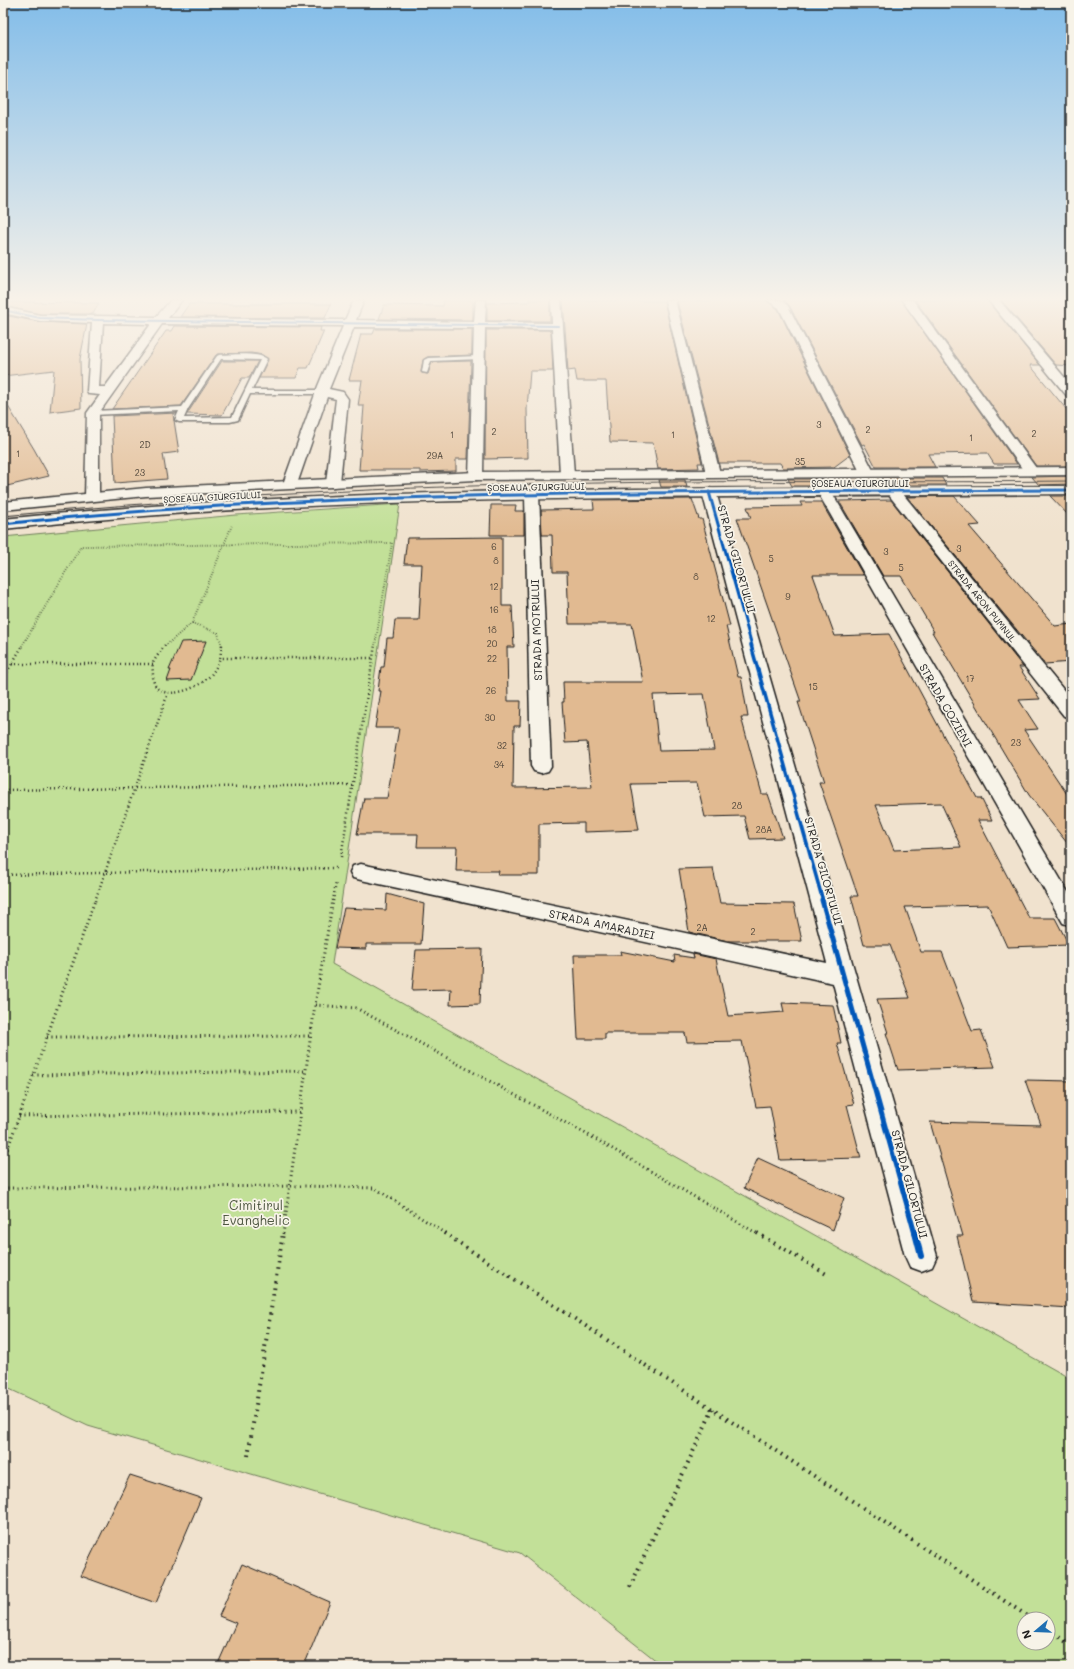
<svg xmlns="http://www.w3.org/2000/svg" width="1074" height="1669" font-family="Mali,sans-serif">
<style>
.green{fill:#c2e098;stroke:#6f7e5a;fill-rule:evenodd}
.building{fill:#e1ba91;stroke:#1c1c1c;fill-rule:evenodd}
.lines{fill:none;stroke-linecap:round;stroke-linejoin:round}
.service-casing{stroke:#1c1c1c;stroke-width:3}
.minor-casing{stroke:#1c1c1c;stroke-width:3}
.primary-casing{stroke:#1c1c1c;stroke-width:3}
.path-far3{stroke:#1c1c1c;stroke-width:2;stroke-dasharray:0.5 2;stroke-linecap:butt}
.path-far2{stroke:#1c1c1c;stroke-width:2.5;stroke-dasharray:1 3;stroke-linecap:butt}
.path-far1{stroke:#1c1c1c;stroke-width:3;stroke-dasharray:1 3.5;stroke-linecap:butt}
.path{stroke:#1c1c1c;stroke-width:4;stroke-dasharray:1.5 5;stroke-linecap:butt}
.service{fill:#f7f3e8;fill-rule:evenodd}
.minor{fill:#f7f3e8;fill-rule:evenodd}
.primary{fill:#f7f3e8;fill-rule:evenodd}
.tram{stroke:#1c1c1c;stroke-width:1}
.cycleway-far4-casing{stroke:#f7f3e8;stroke-width:3.5}
.cycleway-far3-casing{stroke:#f7f3e8;stroke-width:5}
.cycleway-far2-casing{stroke:#f7f3e8;stroke-width:6}
.cycleway-far1-casing{stroke:#f7f3e8;stroke-width:8}
.cycleway-casing{stroke:#f7f3e8;stroke-width:9}
.cycleway-far4{stroke:#0057b8;stroke-width:2}
.cycleway-far3{stroke:#0057b8;stroke-width:3}
.cycleway-far2{stroke:#0057b8;stroke-width:3.5}
.cycleway-far1{stroke:#0057b8;stroke-width:5}
.cycleway{stroke:#0057b8;stroke-width:6}
.labels{text-anchor:middle;dominant-baseline:central;stroke-width:3.5;stroke-linejoin:round;paint-order:stroke}
.number-label{font-size:9px;fill:#4d4439}
.far-street-label{font-size:9px;fill:#1c1c1c;stroke:#f7f3e8}
.street-label{font-size:11px;fill:#1c1c1c;stroke:#f7f3e8}
.near-park-label{font-size:13px;fill:#4e5741;stroke:#f7f3e8}
</style>
<rect width="100%" height="100%" fill="#f0e2ce"/>
<filter id="ink" filterUnits="userSpaceOnUse"><feTurbulence type="fractalNoise" baseFrequency=".025" numOctaves="2"/><feDisplacementMap in="SourceGraphic" scale="8" xChannelSelector="R" yChannelSelector="G"/><feConvolveMatrix kernelMatrix="1 2 1 2 8 2 1 2 1" color-interpolation-filters="sRGB"/></filter>
<g filter="url(#ink)">
<path class="green" d="M400,504L332,964L1071,1379V1666H663L520,1553L88,1426L3,1386V537L236,515ZM1024,1619H1048V1643H1024Z"/>
<g class="building">
<polygon points="444,300 473,300 473,320 379,319 384,305 443,306"/>
<polygon points="529,300 550,300 550,321 487,321 487,303 529,302"/>
<polygon points="563,300 664,301 702,463 698,463 699,468 658,469 653,443 610,442 606,381 577,381 575,370 568,371"/>
<polygon points="766,300 778,309 850,455 834,467 783,468 780,463 719,463 677,301"/>
<polygon points="784,300 901,300 1017,464 994,464 987,453 928,454 935,467 876,467 864,444 862,445 789,305"/>
<polygon points="915,300 987,300 1040,365 1030,365 1071,415 1071,466 1036,466"/>
<polygon points="1001,300 1071,300 1071,366 1056,365"/>
<polygon points="11,302 13,302 99,303 93,314 40,314 3,306 3,303"/>
<polygon points="189,304 331,304 325,318 180,317"/>
<polygon points="3,315 40,322 87,324 80,359 81,408 50,412 54,370 3,376"/>
<polygon points="174,326 321,327 320,331 324,331 308,368 300,368 296,378 259,378 268,360 263,355 251,353 219,354 216,355 181,406 112,409 166,331 171,331"/>
<polygon points="375,329 472,329 472,355 427,357 423,360 421,372 422,373 428,374 432,362 471,361 468,459 456,459 456,471 420,472 420,470 359,470 364,406 358,406 362,380 349,380 361,334 373,334"/>
<polygon points="486,330 551,330 553,371 530,371 527,409 528,458 485,459"/>
<polygon points="222,361 258,361 249,378 242,378 222,415 187,414"/>
<polygon points="3,398 34,449 49,476 3,487"/>
<polygon points="177,413 176,414 173,414 179,452 163,454 167,479 115,483 112,416"/>
<polygon points="1071,476 1071,484 1039,485 1032,477"/>
<polygon points="882,478 942,478 946,485 886,485"/>
<polygon points="788,479 821,479 812,486 792,486"/>
<polygon points="659,480 685,480 687,487 661,487"/>
<polygon points="954,496 980,525 969,526 1055,626 1071,624 1071,662 1045,664 907,497"/>
<polygon points="1050,496 1071,496 1071,518"/>
<path d="M692,499L699,519H702L730,626H726L738,677H741L748,717H741L762,794H768L783,838L750,839L744,816L705,817L697,783L631,784L639,830L584,832V823L539,824V875H498L499,871H456L457,847H417L418,834H357L364,798H387L399,728H375L381,691H378L381,667H384L387,638H393L395,620H419L422,564H404L407,538L502,537V606H512L514,647H507L508,701H521L520,726H514L513,788L592,787L587,742L565,743L562,702H564L563,682H643L632,624H569L567,572H553L552,535H542L541,510L594,509L593,500ZM704,694L714,750L659,751L653,695Z"/>
<polygon points="891,500 1023,667 1019,667 1040,699 1019,700 1038,729 1024,730 1071,800 1071,848 1029,795 932,632 934,632 901,576 883,576 839,501"/>
<path d="M800,502H821L863,575H813L835,636L889,634L977,798H981L992,820H978L1029,918H1055L1069,945L1007,947L988,905L905,907L921,952H942L972,1031L981,1030L995,1067L898,1070L886,1033H888L877,999L910,998L890,945H864L851,896H858L819,782H824L798,702H801L737,518H751L747,507L802,506ZM941,803L961,847L894,850L876,805Z"/>
<polygon points="491,505 516,505 515,511 524,511 524,535 490,535"/>
<polygon points="206,641 191,680 167,681 171,670 169,670 181,642"/>
<polygon points="713,868 720,903 794,904 802,941 728,941 689,932 679,869"/>
<polygon points="387,894 424,904 421,944 366,944 366,949 335,948 344,908 386,910"/>
<polygon points="482,949 480,1004 450,1005 451,989 412,990 416,950"/>
<polygon points="620,951 675,962 674,955 694,958 693,954 716,959 728,1016 784,1012 782,1003 833,1005 841,1043 837,1043 854,1104 847,1105 861,1158 780,1160 770,1106 756,1107 742,1041 687,1042 685,1033 605,1033 605,1039 578,1039 574,955 621,955"/>
<polygon points="1025,1080 1071,1081 1071,1308 973,1302 957,1236 963,1236 930,1122 1041,1125"/>
<polygon points="758,1158 844,1198 833,1230 744,1188"/>
<polygon points="130,1475 201,1498 156,1603 81,1576"/>
<polygon points="242,1564 330,1602 304,1666 217,1666 236,1623 219,1616"/>
</g>
<g class="lines">
<defs>
<g id="service">
<path d="M219,355C231,355 258,352 267,359L252,390H322L325,392L322,394H250L238,420L230,422H179L175,420L179,411L93,415L89,413L93,411L182,407L217,356ZM221,359L260,360L232,417L184,418L188,409Z"/>
<polygon points="478,356 480,357 480,359 431,361 427,373 422,372 424,360 428,358"/>
</g>
<g id="minor">
<path d="M171,300H182L168,318L345,320L354,300H364L356,320L474,322L476,300H486L485,322L552,323L551,300H561L574,474L572,477L567,478L562,477L560,474L552,329L485,328L483,476L481,479L476,480L471,479L469,476L474,328L354,327L329,389L343,392L348,399L340,483L338,486L333,487L328,486L326,483L336,399L327,397L297,484L295,487L290,488L285,487L283,484L318,386L343,326L162,324L99,413V497L97,500L92,501L87,500L85,497L87,413L100,395L89,394L87,391L92,323L40,321L3,313V307L40,315L156,317ZM103,323L151,324L105,387H99Z"/>
<polygon points="665,300 675,300 720,473 718,476 713,477 708,476 706,473"/>
<polygon points="767,300 781,300 788,306 874,472 872,475 867,476 862,475 860,472 779,308"/>
<polygon points="902,300 913,300 1036,468 1038,471 1036,474 1031,475 1026,474"/>
<polygon points="988,300 999,300 1071,385 1071,397 1067,396"/>
<polygon points="824,487 829,488 831,491 1071,897 1071,926 1063,923 817,491 819,488"/>
<polygon points="893,487 898,488 1071,699 1071,718 1064,716 888,494 886,491 888,488"/>
<polygon points="709,488 714,489 716,492 937,1256 932,1267 921,1271 910,1267 905,1256 833,983 361,880 353,878 350,872 353,866 361,864 827,963 702,492 704,489"/>
<polygon points="532,491 537,492 539,495 551,766 548,771 541,773 534,771 531,766 525,495 527,492"/>
</g>
<g id="primary">
<polygon points="1071,467 1071,475 476,480 146,496 3,510 3,502 146,488 476,472"/>
<path d="M1071,486V494C926,495 781,496 636,498C424,500 213,506 3,529V519C213,497 424,492 636,489C781,487 926,486 1071,486Z"/>
</g>
</defs>
<use href="#service" class="service-casing"/>
<use href="#minor" class="minor-casing"/>
<use href="#primary" class="primary-casing"/>
<g class="path-far3">
<polyline points="192,623 218,633 222,646"/>
<polyline points="22,646 81,546 392,543 375,646"/>
<polyline points="165,646 192,623 232,525"/>
</g>
<g class="path-far2">
<path d="M165,645C161,651 156,657 153,663C152,667 153,672 153,676C153,707 203,689 213,672C216,668 218,663 220,658"/>
<polyline points="222,645 220,658 374,658"/>
<polyline points="12,664 153,664"/>
<polyline points="3,679 23,645"/>
<polyline points="3,790 354,785"/>
<polyline points="341,857 375,645"/>
<polyline points="3,875 336,868"/>
<polyline points="95,901 168,693"/>
<polyline points="333,901 336,882"/>
</g>
<g class="path-far1">
<polyline points="315,1005 356,1008 599,1141 758,1234"/>
<polyline points="47,1037 311,1036"/>
<polyline points="33,1075 306,1071"/>
<polyline points="19,1116 300,1112"/>
<polyline points="3,1162 95,900"/>
<polyline points="3,1188 305,1186 375,1188 446,1234"/>
<polyline points="283,1234 315,1005 333,900"/>
</g>
<g class="path">
<polyline points="444,1233 1032,1619"/>
<polyline points="757,1233 828,1275"/>
<polyline points="248,1456 283,1233"/>
<polyline points="630,1587 713,1409"/>
<polyline points="1048,1630 1071,1645"/>
</g>
<use href="#service" class="service"/>
<use href="#minor" class="minor"/>
<use href="#primary" class="primary"/>
<path class="tram" d="M3,516C201,497 399,486 598,483C756,480 913,483 1071,481"/>
<defs>
<polyline id="cycleway-far4" points="3,310 40,318 98,320 558,326"/>
<g id="cycleway-far3">
<polyline points="709,492 752,646"/>
<path d="M3,524C213,501 424,496 636,493C781,492 926,490 1071,490"/>
</g>
<polyline id="cycleway-far2" points="751,645 823,901"/>
<polyline id="cycleway-far1" points="822,900 915,1234"/>
<polyline id="cycleway" points="915,1233 921,1256"/>
</defs>
<use href="#cycleway-far4" class="cycleway-far4-casing"/>
<use href="#cycleway-far3" class="cycleway-far3-casing"/>
<use href="#cycleway-far2" class="cycleway-far2-casing"/>
<use href="#cycleway-far1" class="cycleway-far1-casing"/>
<use href="#cycleway" class="cycleway-casing"/>
<use href="#cycleway-far4" class="cycleway-far4"/>
<use href="#cycleway-far3" class="cycleway-far3"/>
<use href="#cycleway-far2" class="cycleway-far2"/>
<use href="#cycleway-far1" class="cycleway-far1"/>
<use href="#cycleway" class="cycleway"/>
</g>
</g>
<linearGradient id="sky" x2="0" y2="1"><stop stop-color="#83bde9"/><stop offset="0.56" stop-color="#f8f2e9"/><stop offset="1" stop-color="#f8f2e9" stop-opacity="0"/></linearGradient>
<rect width="1074" height="534" fill="url(#sky)"/>
<g class="labels">
<g class="number-label">
<text x="819" y="424">3</text>
<text x="868" y="429">2</text>
<text x="494" y="431">2</text>
<text x="1034" y="433">2</text>
<text x="452" y="434">1</text>
<text x="673" y="434">1</text>
<text x="971" y="437">1</text>
<text x="145" y="444">2D</text>
<text x="18" y="453">1</text>
<text x="435" y="455">29A</text>
<text x="800" y="461">35</text>
<text x="140" y="472">23</text>
<text x="494" y="546">6</text>
<text x="959" y="548">3</text>
<text x="886" y="551">3</text>
<text x="771" y="558">5</text>
<text x="496" y="560">8</text>
<text x="901" y="567">5</text>
<text x="696" y="576">8</text>
<text x="494" y="586">12</text>
<text x="788" y="596">9</text>
<text x="494" y="609">16</text>
<text x="711" y="618">12</text>
<text x="492" y="629">18</text>
<text x="492" y="643">20</text>
<text x="492" y="658">22</text>
<text x="970" y="678">17</text>
<text x="813" y="686">15</text>
<text x="491" y="690">26</text>
<text x="490" y="717">30</text>
<text x="1016" y="742">23</text>
<text x="502" y="745">32</text>
<text x="499" y="764">34</text>
<text x="737" y="805">28</text>
<text x="764" y="829">28A</text>
<text x="702" y="927">2A</text>
<text x="753" y="931">2</text>
</g>
<g class="far-street-label">
<text x="860" y="483">ȘOSEAUA GIURGIULUI</text>
<text transform="translate(536 487) rotate(-1)">ȘOSEAUA GIURGIULUI</text>
<text transform="translate(212 497) rotate(-3)">ȘOSEAUA GIURGIULUI</text>
<text transform="translate(982 601) rotate(51)">STRADA ARON PUMNUL</text>
</g>
<g class="street-label">
<text transform="translate(737 559) rotate(74)">STRADA GILORTULUI</text>
<text transform="translate(536 630) rotate(-92)">STRADA MOTRULUI</text>
<text transform="translate(946 705) rotate(60)">STRADA COZIENI</text>
<text transform="translate(824 871) rotate(74)">STRADA GILORTULUI</text>
<text transform="translate(602 924) rotate(12)">STRADA AMARADIEI</text>
<text transform="translate(910 1184) rotate(75)">STRADA GILORTULUI</text>
</g>
<g class="near-park-label">
<text x="256" y="1204">Cimitirul<tspan x="256" dy="15">Evanghelic</tspan></text>
</g>
</g>
<rect width="1074" height="1669" fill="none" stroke="#f7f3e8" stroke-width="16"/>
<rect x="8" y="8" width="1058" height="1653" fill="none" stroke="#1c1c1c" stroke-width="1.5" filter="url(#ink)"/>
<g transform="translate(1036 1631) rotate(251)"><circle r="19" fill="#f7f3e8" stroke="#9f9d96"/>
<path d="M0-3L7 15L0 10L-7 15Z" fill="#1f6fb2"/>
<text y="-6" font-size="11" font-weight="bold" text-anchor="middle" fill="#1c1c1c">N</text>
</g>
</svg>
